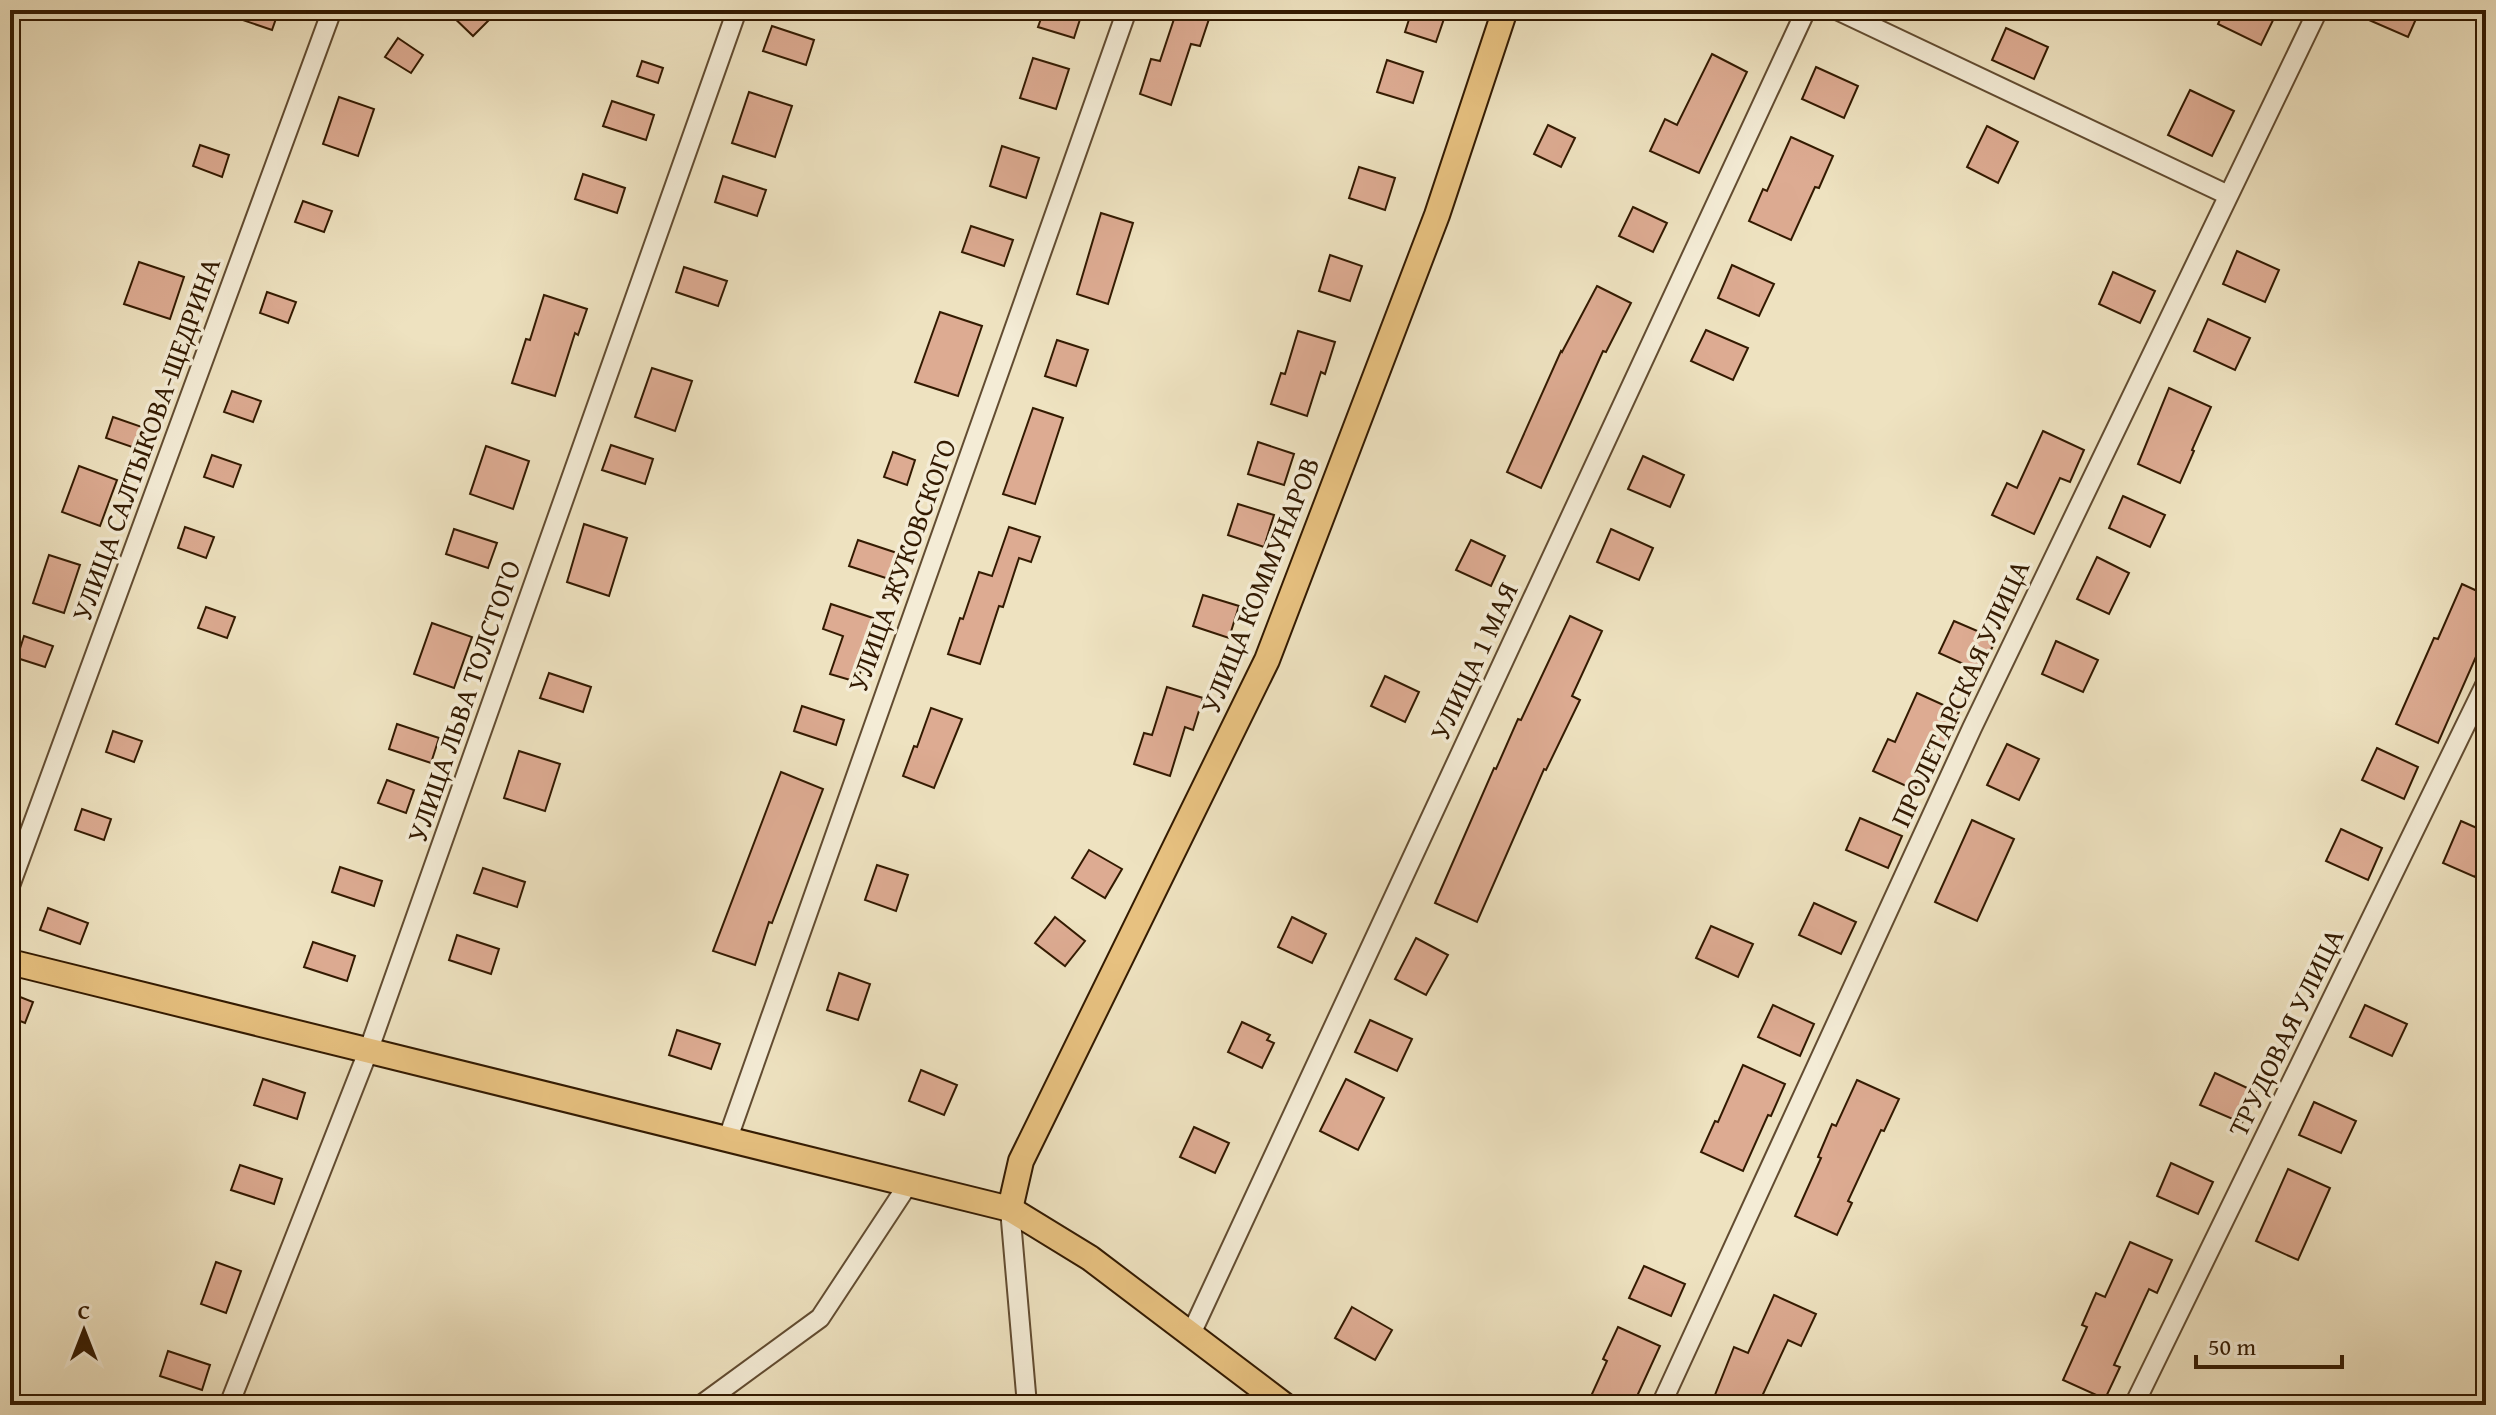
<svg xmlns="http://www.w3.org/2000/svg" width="2496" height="1415" font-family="'Gentium Book Plus',serif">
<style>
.building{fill:#ddab92;stroke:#331a01;stroke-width:2}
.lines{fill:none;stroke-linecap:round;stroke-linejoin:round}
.minor-casing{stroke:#624c31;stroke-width:22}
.major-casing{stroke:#331a01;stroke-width:28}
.minor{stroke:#f4ecd6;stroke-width:18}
.major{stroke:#e7c180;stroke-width:24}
.labels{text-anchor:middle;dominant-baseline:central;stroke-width:7;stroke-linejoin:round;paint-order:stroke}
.street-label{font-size:28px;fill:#331a01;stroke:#f4ecd6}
</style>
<rect width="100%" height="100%" fill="#eee2c0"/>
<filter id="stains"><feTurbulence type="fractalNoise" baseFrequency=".0025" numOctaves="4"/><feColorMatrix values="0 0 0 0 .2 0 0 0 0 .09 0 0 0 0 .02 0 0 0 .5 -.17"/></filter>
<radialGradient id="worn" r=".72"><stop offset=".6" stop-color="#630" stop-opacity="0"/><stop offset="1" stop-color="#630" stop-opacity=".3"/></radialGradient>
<g class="building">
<polygon points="222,10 279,10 272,30 222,13"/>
<polygon points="446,10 479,10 489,20 473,36"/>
<polygon points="1044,10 1083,10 1074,38 1038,27"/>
<polygon points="1177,10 1212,10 1200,46 1191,44 1171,105 1140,94 1151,59 1160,61"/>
<polygon points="1412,10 1447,10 1436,42 1405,32"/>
<polygon points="2224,10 2278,10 2261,45 2218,24"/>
<polygon points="2346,10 2420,10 2408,37"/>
<polygon points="772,26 814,40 806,65 763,51"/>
<polygon points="2006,28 2048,47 2034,79 1992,60"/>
<polygon points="398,38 423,55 411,73 385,57"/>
<polygon points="1712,54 1747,72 1699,173 1650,151 1665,119 1677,125"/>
<polygon points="1033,58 1069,69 1056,109 1020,98"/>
<polygon points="1387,60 1423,72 1413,103 1377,92"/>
<polygon points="642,61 663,68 658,83 637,76"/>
<polygon points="1816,67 1858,86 1844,118 1802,99"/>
<polygon points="2190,90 2234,111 2212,156 2168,135"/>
<polygon points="749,92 792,106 775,157 732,143"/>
<polygon points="339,97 374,109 358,156 323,144"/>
<polygon points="612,101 654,115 646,140 603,126"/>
<polygon points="1548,125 1575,138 1561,167 1534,154"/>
<polygon points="1987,126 2018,142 1998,183 1967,167"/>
<polygon points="1791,137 1833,156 1819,188 1815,187 1791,240 1749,221 1763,189 1767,191"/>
<polygon points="200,145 229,155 222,177 193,166"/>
<polygon points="1002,146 1039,158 1026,198 990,186"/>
<polygon points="1359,167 1395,178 1385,210 1349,198"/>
<polygon points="583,174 625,188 617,213 575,199"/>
<polygon points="723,176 766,190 757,216 715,202"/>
<polygon points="303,201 332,211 324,232 295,222"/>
<polygon points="1633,207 1667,223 1653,252 1619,236"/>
<polygon points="1101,213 1133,223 1108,304 1077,294"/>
<polygon points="971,226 1013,240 1004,266 962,252"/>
<polygon points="2237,251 2279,270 2265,302 2223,284"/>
<polygon points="1330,255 1362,266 1350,301 1319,291"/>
<polygon points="139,262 184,277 170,319 124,304"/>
<polygon points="1732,265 1774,284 1759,316 1718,298"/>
<polygon points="684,267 727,281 718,306 676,292"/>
<polygon points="2113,272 2155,291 2140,323 2099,304"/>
<polygon points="1597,286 1631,303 1606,352 1603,351 1541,488 1507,472 1561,351 1562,352"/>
<polygon points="267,292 296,302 288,323 260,313"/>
<polygon points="544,295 587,309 578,335 575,333 555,396 512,383 526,339 530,340"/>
<polygon points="940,312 982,326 958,396 915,382"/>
<polygon points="2208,319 2250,338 2235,370 2194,351"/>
<polygon points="1706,330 1748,348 1733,380 1691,361"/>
<polygon points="1298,331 1335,342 1325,374 1321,372 1307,416 1271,404 1281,373 1285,374"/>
<polygon points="1057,340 1088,350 1076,386 1045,376"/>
<polygon points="652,368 692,381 675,431 635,417"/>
<polygon points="2169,388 2211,407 2192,450 2194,451 2180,483 2138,464"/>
<polygon points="232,391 261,401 253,422 224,412"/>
<polygon points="1033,408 1063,418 1035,504 1003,494"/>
<polygon points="113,417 142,427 135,448 106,438"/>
<polygon points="2043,431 2084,450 2070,482 2060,478 2034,534 1992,515 2007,483 2017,488"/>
<polygon points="1258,442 1294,454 1284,485 1248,474"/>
<polygon points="611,445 653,459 645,484 602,470"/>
<polygon points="486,446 529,461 513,509 470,494"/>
<polygon points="893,452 915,460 907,485 884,477"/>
<polygon points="212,455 241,465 233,487 204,477"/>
<polygon points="1643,456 1684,475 1670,507 1628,489"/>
<polygon points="79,466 117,480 100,526 62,512"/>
<polygon points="2123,496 2165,515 2150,547 2109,528"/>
<polygon points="1238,504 1274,515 1264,547 1228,535"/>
<polygon points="584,524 627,538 609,596 567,582"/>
<polygon points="185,527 214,537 206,558 178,548"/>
<polygon points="1009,527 1040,537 1031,562 1019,558 1003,607 999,606 980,664 948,654 960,618 963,619 979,572 992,576"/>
<polygon points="454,529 497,543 488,568 446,554"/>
<polygon points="1611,529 1653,548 1639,580 1597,562"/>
<polygon points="858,540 900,554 892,580 849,566"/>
<polygon points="1471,540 1505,556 1491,586 1456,570"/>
<polygon points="49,555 80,565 64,613 33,603"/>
<polygon points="2097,557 2129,573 2109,614 2077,599"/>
<polygon points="2462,584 2486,595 2486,634 2438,743 2396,724 2434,638 2438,639"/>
<polygon points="1203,595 1239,606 1229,638 1193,626"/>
<polygon points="831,604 873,618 861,654 866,656 857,682 830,674 843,636 823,629"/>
<polygon points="206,607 235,617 227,638 198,628"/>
<polygon points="1570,616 1602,631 1572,696 1580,700 1546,770 1544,769 1477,922 1435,903 1494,768 1496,769 1518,719 1521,720"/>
<polygon points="1954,621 1996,639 1981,672 1939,653"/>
<polygon points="432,623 472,637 454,688 414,674"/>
<polygon points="24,636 53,646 45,667 17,658"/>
<polygon points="2056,641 2098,660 2083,692 2042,674"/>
<polygon points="549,673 591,687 583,712 540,698"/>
<polygon points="1385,676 1419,692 1405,722 1371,706"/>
<polygon points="1167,687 1203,698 1193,730 1185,727 1170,776 1134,764 1144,733 1152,735"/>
<polygon points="1917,693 1959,712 1944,744 1937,741 1915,790 1873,771 1888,739 1895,742"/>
<polygon points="802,706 844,720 836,745 794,731"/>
<polygon points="931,708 962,719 934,788 903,776 914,746 917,747"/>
<polygon points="397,724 439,738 431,763 389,749"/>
<polygon points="113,731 142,741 134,762 106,752"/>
<polygon points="2007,744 2039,759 2019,800 1987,785"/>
<polygon points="2377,748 2418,767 2404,799 2362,780"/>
<polygon points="519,751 560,764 545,811 504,798"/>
<polygon points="781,772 823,789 772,923 769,922 755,965 713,951"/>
<polygon points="387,780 414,790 406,813 378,803"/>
<polygon points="82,809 111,819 104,840 75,830"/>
<polygon points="1860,818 1902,836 1888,868 1846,850"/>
<polygon points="1972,820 2014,839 1977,921 1935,902"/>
<polygon points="2461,821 2486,832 2486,852 2475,877 2443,863"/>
<polygon points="2341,829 2382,848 2368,880 2326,861"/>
<polygon points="1089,850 1122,869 1105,898 1072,878"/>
<polygon points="877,865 908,875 896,911 865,900"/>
<polygon points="340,867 382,881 374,906 332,892"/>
<polygon points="483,868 525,882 517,907 474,893"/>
<polygon points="1814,903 1856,922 1841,954 1799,935"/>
<polygon points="48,908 88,923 80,944 40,930"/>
<polygon points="1055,917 1085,941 1065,966 1035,943"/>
<polygon points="1292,917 1326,934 1312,963 1278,947"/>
<polygon points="1711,926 1753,944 1738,977 1696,958"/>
<polygon points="457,935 499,949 491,974 449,960"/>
<polygon points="1416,938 1448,955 1426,995 1395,979"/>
<polygon points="313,942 355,956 347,981 304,967"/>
<polygon points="839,973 870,984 858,1020 827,1010"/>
<polygon points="10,993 33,1002 25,1023 10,1017"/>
<polygon points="1773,1005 1814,1024 1800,1056 1758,1037"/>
<polygon points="2365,1005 2407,1024 2392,1056 2350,1037"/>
<polygon points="1370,1020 1412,1039 1397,1071 1355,1052"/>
<polygon points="1242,1022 1270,1035 1267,1040 1274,1043 1262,1068 1228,1052"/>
<polygon points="677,1030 720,1044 711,1069 669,1055"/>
<polygon points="1743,1065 1785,1084 1771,1116 1768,1115 1743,1171 1701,1152 1715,1121 1718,1122"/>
<polygon points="921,1070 957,1085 944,1115 909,1101"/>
<polygon points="2215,1073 2256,1092 2242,1123 2200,1105"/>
<polygon points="263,1079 305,1093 297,1119 254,1105"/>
<polygon points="1346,1079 1384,1098 1358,1150 1320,1131"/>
<polygon points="1857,1080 1899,1099 1884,1131 1881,1130 1848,1201 1852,1203 1837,1235 1795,1216 1821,1158 1818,1157 1832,1124 1836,1126"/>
<polygon points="2314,1102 2356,1121 2341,1153 2299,1135"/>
<polygon points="1194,1127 1229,1143 1215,1173 1180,1157"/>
<polygon points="2171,1163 2213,1182 2198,1214 2157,1196"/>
<polygon points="240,1165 282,1179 274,1204 231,1190"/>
<polygon points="2288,1169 2330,1188 2298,1260 2256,1241"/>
<polygon points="2130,1242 2172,1260 2157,1293 2149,1289 2114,1365 2120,1367 2105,1399 2063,1380 2087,1327 2082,1325 2096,1293 2105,1297"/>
<polygon points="216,1262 241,1271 226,1313 201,1304"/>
<polygon points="1644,1266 1685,1284 1671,1316 1629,1298"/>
<polygon points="1774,1295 1816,1314 1801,1346 1788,1340 1758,1405 1711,1405 1734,1347 1748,1353"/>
<polygon points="1352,1307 1392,1330 1375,1360 1335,1338"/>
<polygon points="1618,1327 1660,1346 1633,1405 1587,1405 1607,1361 1603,1359"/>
<polygon points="168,1351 210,1365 202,1390 160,1376"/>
</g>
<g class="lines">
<defs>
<g id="minor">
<polyline points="1837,10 2228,195"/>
<polyline points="10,886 332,10"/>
<polyline points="728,1138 1127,10"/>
<polyline points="1010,1209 1027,1405"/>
<polyline points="1190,1336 1806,10"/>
<polyline points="229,1405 369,1049 737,10"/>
<polyline points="701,1405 820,1318 909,1183"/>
<polyline points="1661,1405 1972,728 2318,10"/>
<polyline points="2134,1405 2486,683"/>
</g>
<g id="major">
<polyline points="10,962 1010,1209 1090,1258 1284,1405"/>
<polyline points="1010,1209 1021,1161 1267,660 1437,215 1505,10"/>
</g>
</defs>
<use href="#minor" class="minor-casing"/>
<use href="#major" class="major-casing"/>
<use href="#minor" class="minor"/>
<use href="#major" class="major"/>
</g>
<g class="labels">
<g class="street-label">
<text transform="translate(145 439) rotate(-70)">УЛИЦА САЛТЫКОВА-ЩЕДРИНА</text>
<text transform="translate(901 565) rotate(-70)">УЛИЦА ЖУКОВСКОГО</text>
<text transform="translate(1259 585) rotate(-68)">УЛИЦА КОММУНАРОВ</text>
<text transform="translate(1473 661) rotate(-65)">УЛИЦА 1 МАЯ</text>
<text transform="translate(1959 693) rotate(-65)">ПРОЛЕТАРСКАЯ УЛИЦА</text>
<text transform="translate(463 701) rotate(-71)">УЛИЦА ЛЬВА ТОЛСТОГО</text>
<text transform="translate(2285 1032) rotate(-64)">ТРУДОВАЯ УЛИЦА</text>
</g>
</g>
<rect width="2496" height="1415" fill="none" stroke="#eee2c0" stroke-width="40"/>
<rect x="12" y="12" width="2472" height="1391" fill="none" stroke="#331a01" stroke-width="4"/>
<rect x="20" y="20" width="2456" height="1375" fill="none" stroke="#331a01" stroke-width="2"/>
<g transform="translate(84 1331)" stroke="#f4ecd6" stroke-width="6" paint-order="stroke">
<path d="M0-6L14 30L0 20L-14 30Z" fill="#331a01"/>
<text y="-12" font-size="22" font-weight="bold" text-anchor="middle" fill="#331a01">С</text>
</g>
<path d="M2196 1355v12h146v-12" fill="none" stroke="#331a01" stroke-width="4"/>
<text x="2208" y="1355" font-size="24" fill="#331a01" stroke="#f4ecd6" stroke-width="6" paint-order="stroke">50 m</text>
<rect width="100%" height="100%" filter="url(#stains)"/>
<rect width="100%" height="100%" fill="url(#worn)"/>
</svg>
